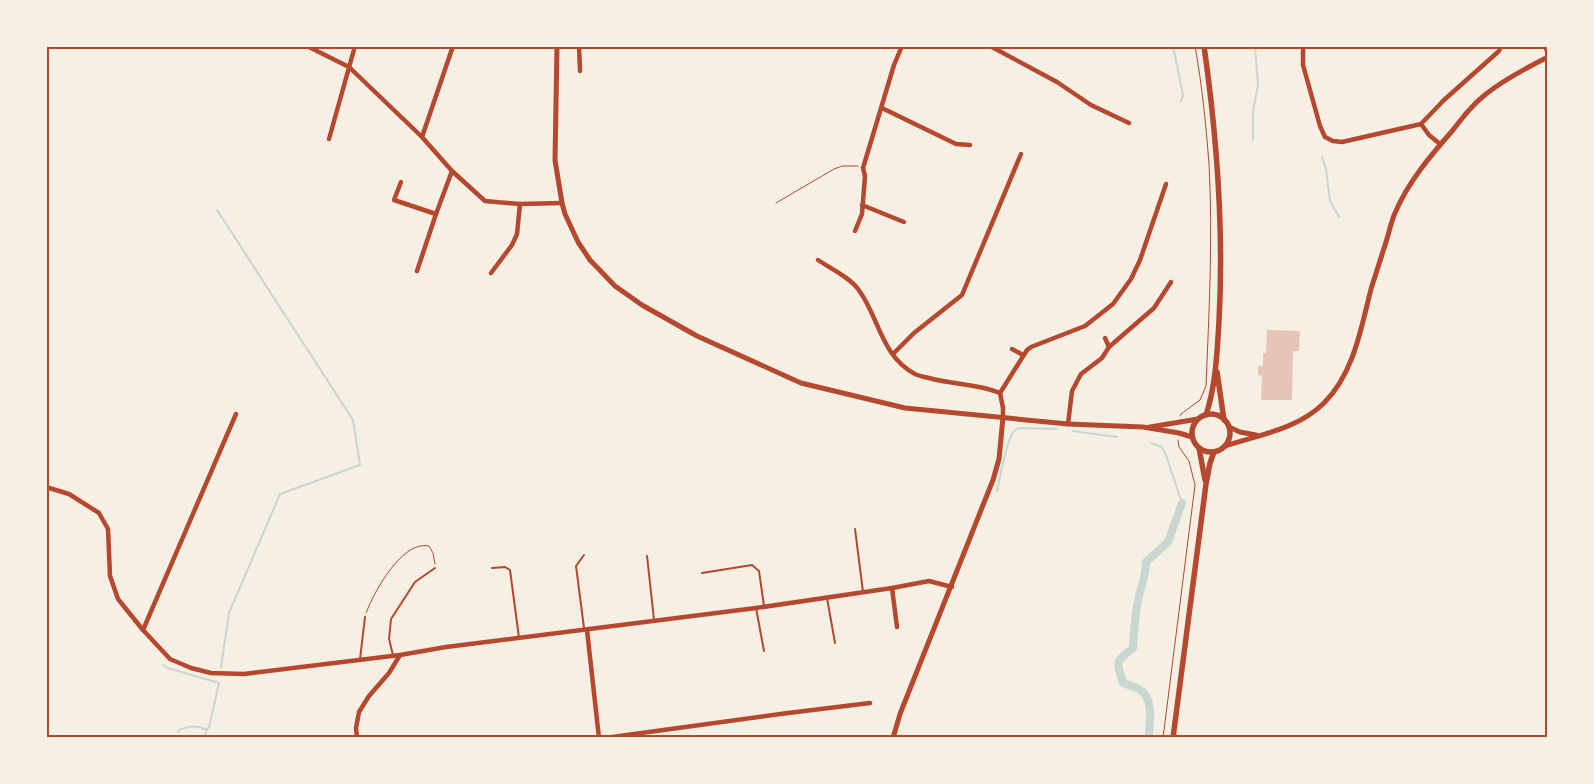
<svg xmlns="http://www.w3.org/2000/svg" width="1594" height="784" font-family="'Alegreya Sans',sans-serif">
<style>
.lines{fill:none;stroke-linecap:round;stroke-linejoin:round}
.stream{stroke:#c9d6d2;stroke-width:2}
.canal{stroke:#c9d6d2;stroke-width:8}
.building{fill:#e6c5b7}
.path{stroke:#b5482f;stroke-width:1}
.service{stroke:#b5482f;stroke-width:2}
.minor{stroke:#b5482f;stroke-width:4.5}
.tertiary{stroke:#b5482f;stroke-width:5}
.secondary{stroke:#b5482f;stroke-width:5.5}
.neatline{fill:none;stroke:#b5482f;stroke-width:2}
</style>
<rect width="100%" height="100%" fill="#f6efe4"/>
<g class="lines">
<g class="stream">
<polyline points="1173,46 1183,95 1181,102"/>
<polyline points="1253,140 1253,111 1258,85 1255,46"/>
<polyline points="1322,157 1326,169 1330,201 1339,217"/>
<polyline points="217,210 353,420 360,465 280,494 229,613 221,667"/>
<polyline points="1073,431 1117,437"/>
<polyline points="1151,443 1162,447 1166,455 1182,503"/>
<path d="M997,491C1000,478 1006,441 1014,431C1017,428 1017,429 1021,428L1057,429"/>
<path d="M163,665L168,668L219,683L209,727L207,730C197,725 189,726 179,730L178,732"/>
<polyline points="204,738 207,730"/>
</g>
<path class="canal" d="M1149,738C1149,723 1154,702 1142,691C1137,687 1129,685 1123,683C1116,661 1115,662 1133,648C1134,630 1135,613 1139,596C1142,583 1146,576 1146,562L1168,542L1182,503"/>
</g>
<polygon class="building" points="1267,330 1300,331 1299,351 1293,351 1292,400 1261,400 1262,376 1258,375 1258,366 1263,366 1263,353 1266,353"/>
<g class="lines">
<g class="path">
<polyline points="776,203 834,169 842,166 858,166"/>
<path d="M1180,416L1181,414L1200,400L1206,386C1209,312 1213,238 1209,164C1206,125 1202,85 1195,46"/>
<path d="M366,613C374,592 402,540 429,546L433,553L435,564"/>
<polyline points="1163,738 1195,485 1189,461 1179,447 1178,440"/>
</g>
<g class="service">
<polyline points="855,529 863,592"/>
<polyline points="584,555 576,566 584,628"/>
<polyline points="647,556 654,620"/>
<polyline points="492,568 505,567 510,570 519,638"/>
<polyline points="702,573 752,565 759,571 764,606"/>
<polyline points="827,598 835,643"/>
<polyline points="756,608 764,651"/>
<polyline points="393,655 389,639 391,619 415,582 435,568"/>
<polyline points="360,659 365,617"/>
</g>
<g class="minor">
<polyline points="307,46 349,67 422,137 452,171 485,201 520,204 562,203"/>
<polyline points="579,46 580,71"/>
<polyline points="990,46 1057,82 1091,105 1129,123"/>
<polyline points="1303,46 1303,65 1320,126 1325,137 1333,141 1342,142 1421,124 1444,100 1499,51 1501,46"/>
<polyline points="1545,46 1548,53"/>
<polyline points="882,108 956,144 970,145"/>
<polyline points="1421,124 1429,135 1440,144"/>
<polyline points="422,137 453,46"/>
<polyline points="329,139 355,46"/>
<polyline points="401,182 394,200 436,214"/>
<polyline points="862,205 904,222"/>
<polyline points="855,231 862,214 865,176 863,168 894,65 902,46"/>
<path d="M818,260C831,269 849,277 858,289C879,316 880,355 915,374C919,376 924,377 929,378C953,385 977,383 1000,393"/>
<polyline points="417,271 436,214 452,171"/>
<polyline points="491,273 512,245 517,234 520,204"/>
<polyline points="1105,338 1109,347"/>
<polyline points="1012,349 1023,355"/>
<polyline points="893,354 914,333 962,295 1021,154"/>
<polyline points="1003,417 1003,408 1000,393 1027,350 1031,347 1085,326 1113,304 1131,279 1140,260 1166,184"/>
<polyline points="1068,424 1072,391 1081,374 1102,358 1109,347 1154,308 1171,282"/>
<polyline points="46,487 69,494 99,513 108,529 110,576 118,599 143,630 170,659 191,668 211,673 244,674 400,655 446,647 756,608 892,588 929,581 952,587"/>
<polyline points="892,588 897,627"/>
<polyline points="143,630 236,414"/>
<polyline points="587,630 599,738"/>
<polyline points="357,738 356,728 359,712 369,696 389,673 400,655"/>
<polyline points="605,738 788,713 870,703"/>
</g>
<g class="tertiary">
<polyline points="557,46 555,160 562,203 565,214 578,242 590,260 615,286 642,305 697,336 801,383 905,408 1068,424 1143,427 1179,433 1192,437"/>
<polyline points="1150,427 1198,419"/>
<polyline points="1229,427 1240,432 1256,435"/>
<path d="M1225,446C1259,435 1298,429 1324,403C1354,373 1361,328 1371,289C1376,273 1381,258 1386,242C1389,233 1391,222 1395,213C1408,182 1431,155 1453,130C1463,117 1473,104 1486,94C1505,79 1526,68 1548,57"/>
<polyline points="893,738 900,714 993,480 999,459 1003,417"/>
</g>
<g class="secondary">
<path d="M1204,46C1217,137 1224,229 1219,321C1217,353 1216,384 1206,415"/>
<polyline points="1217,372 1224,420"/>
<circle cx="1211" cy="433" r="19"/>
<polyline points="1199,448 1205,480"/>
<polyline points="1173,738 1206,484 1210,463 1214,452"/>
</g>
</g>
<rect width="1594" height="784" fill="none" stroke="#f6efe4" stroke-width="95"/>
<rect x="48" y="48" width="1498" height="688" class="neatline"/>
</svg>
